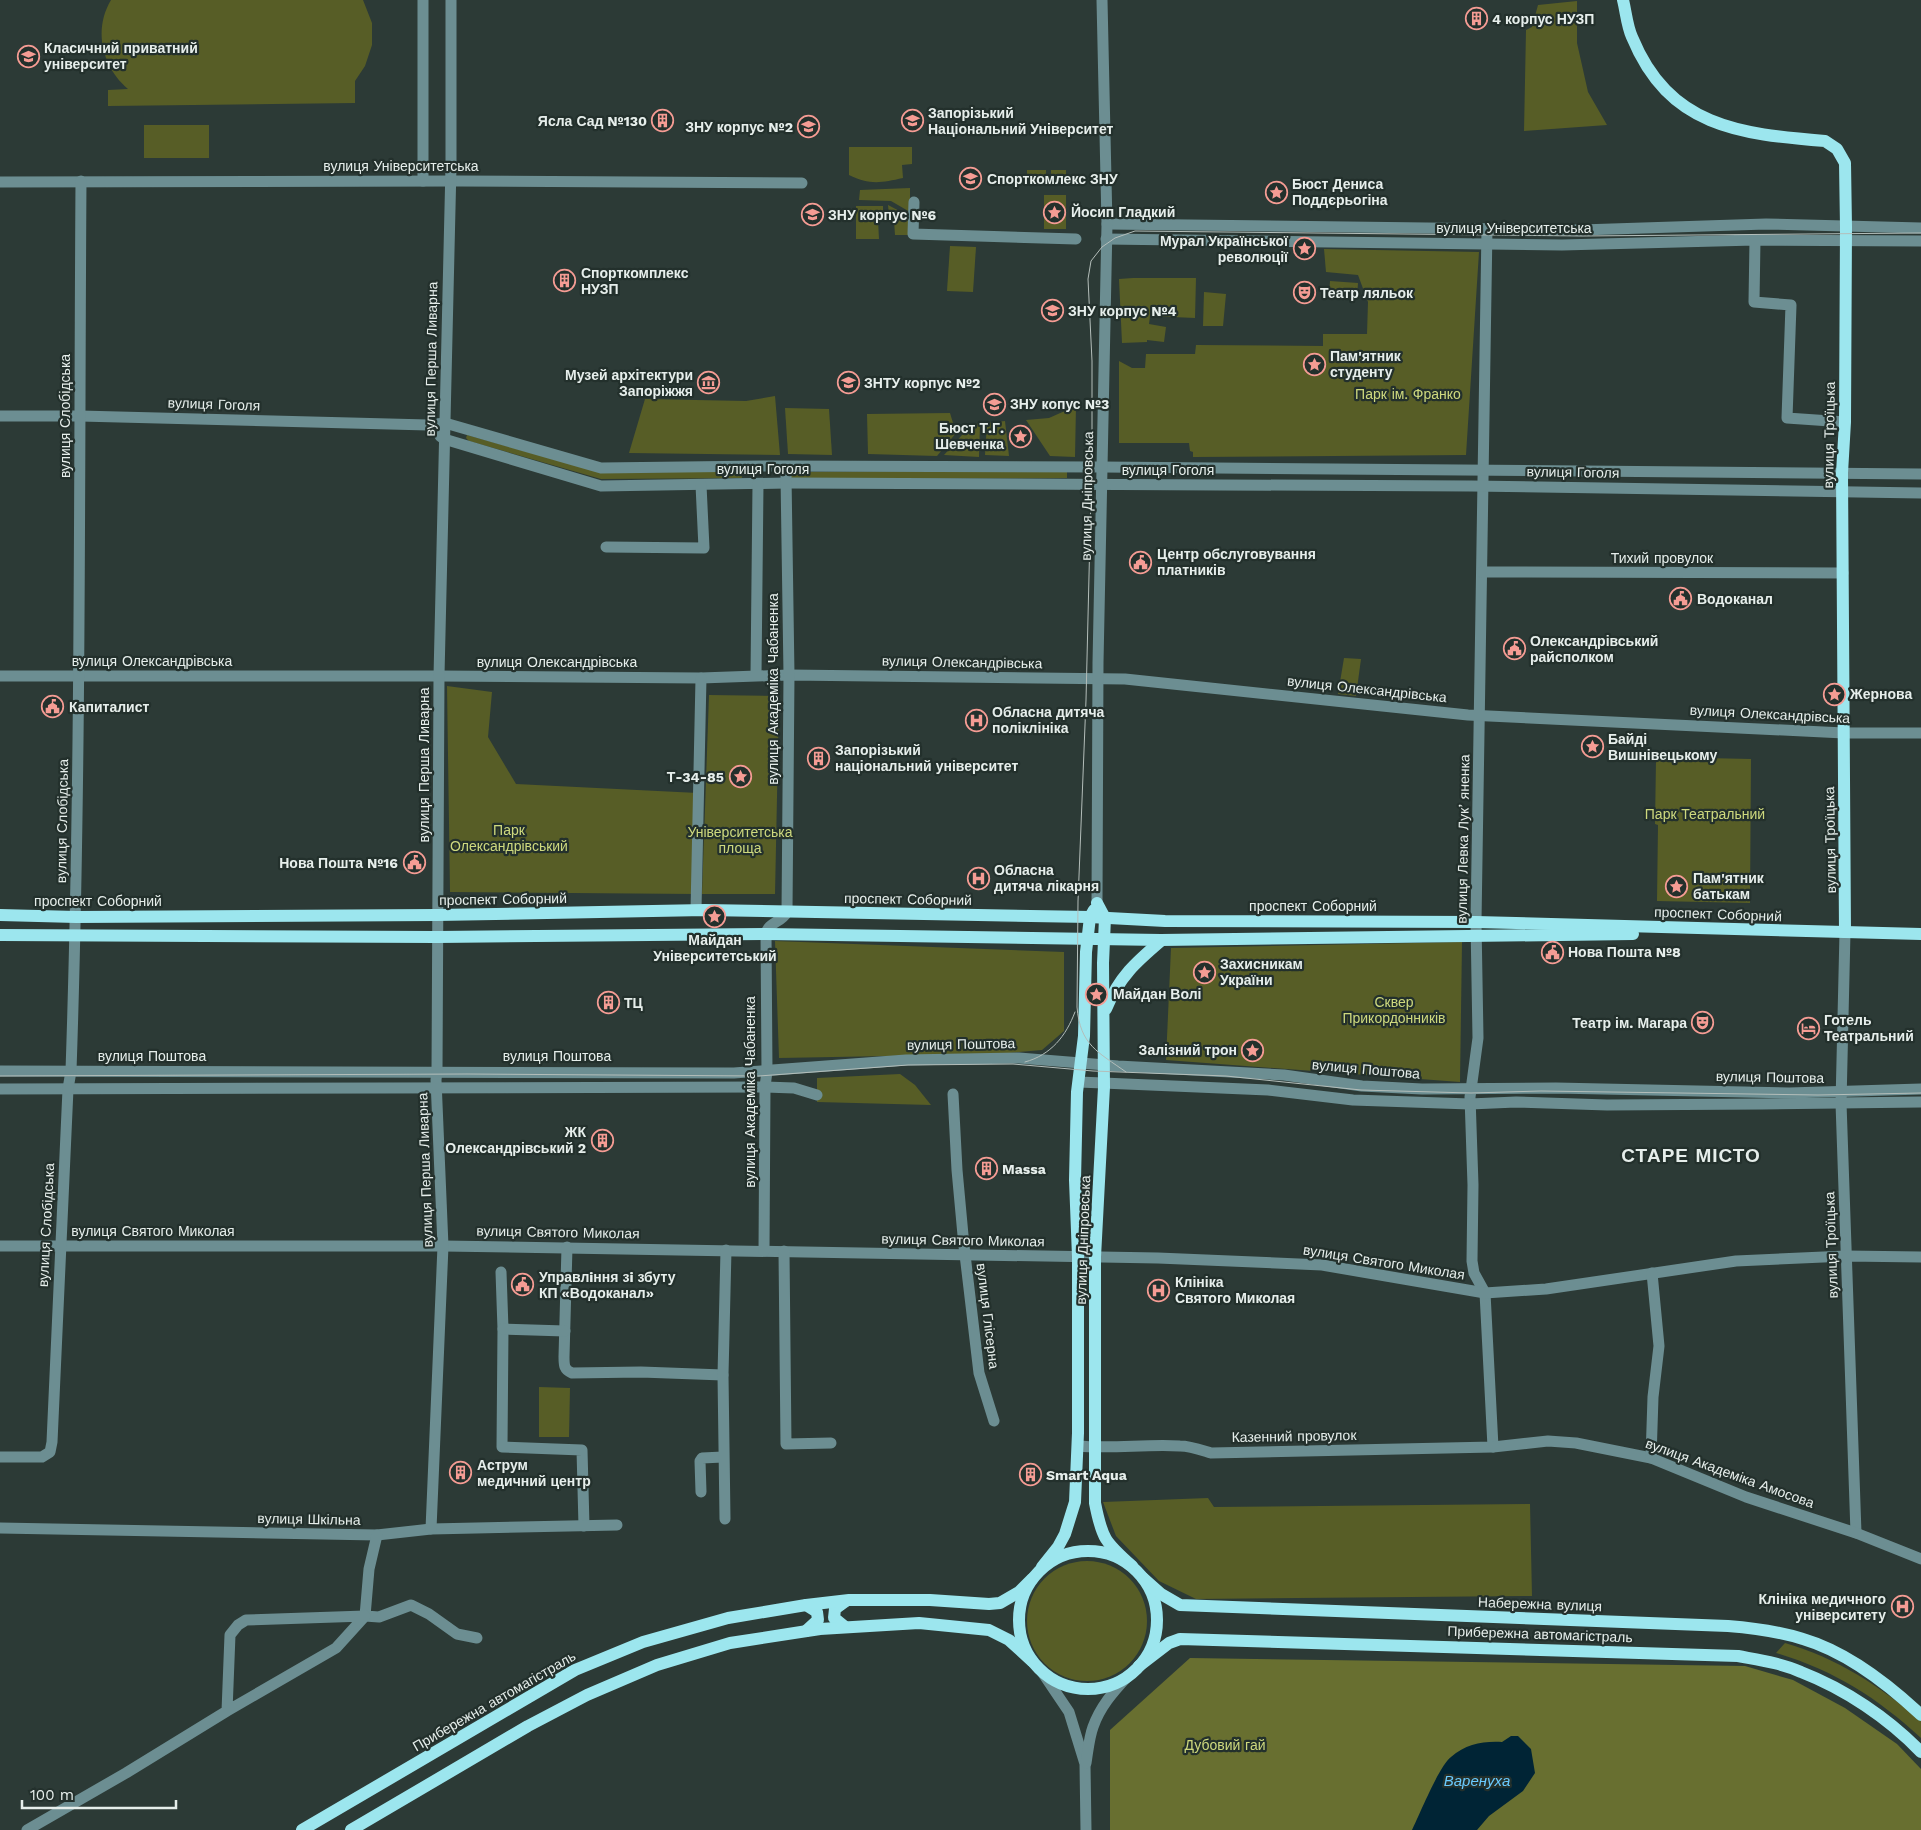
<svg xmlns="http://www.w3.org/2000/svg" width="1921" height="1830" font-family="'Work Sans',sans-serif">
<style>
.green{fill:#575d26}
.forest{fill:#686f30}
.water{fill:#002435}
.lines{fill:none;stroke-linecap:round;stroke-linejoin:round}
.minor{stroke:#6c8e92;stroke-width:11}
.major{stroke:#9ce6ee;stroke-width:12}
.tram{stroke:#b4beba;stroke-width:1}
.labels{text-anchor:middle;dominant-baseline:central;stroke-width:4.5;stroke-linejoin:round;paint-order:stroke}
.poi-label{font-size:14px;font-weight:bold;fill:#e6eeeb;stroke:#23302c;text-anchor:start}
.street-label{font-size:14px;fill:#e6eeeb;stroke:#23302c}
.park-label{font-size:14px;fill:#ced97e;stroke:#23302c}
.water-label{font-size:15px;font-style:italic;fill:#6acafe;stroke:#23302c}
.district-label{font-size:19px;font-weight:bold;letter-spacing:1px;fill:#e6eeeb;stroke:#23302c}
</style>
<rect width="100%" height="100%" fill="#2c3a36"/>
<g class="green">
<path d="M111,0H363L372,23V45L365,66L355,81V103L108,106V90L128,89C102,67 93,30 111,0Z"/>
<polygon points="1577,1 1577,43 1588,92 1607,125 1524,131 1526,30 1532,27 1538,5"/>
<rect x="144" y="125" width="65" height="33"/>
<path d="M849,147H912V164L902,165L903,178C881,183 869,185 849,175Z"/>
<rect x="1027" y="170" width="19" height="14"/>
<rect x="1051" y="170" width="15" height="14"/>
<polygon points="910,188 910,212 891,201 859,200 860,190"/>
<rect x="1044" y="195" width="22" height="34"/>
<polygon points="888,205 909,216 910,235 895,235 894,221 889,215"/>
<polygon points="856,206 883,206 883,215 878,220 879,239 856,239"/>
<polygon points="950,246 976,247 973,292 947,291"/>
<polygon points="1324,249 1479,252 1466,455 1193,457 1193,452 1190,451 1189,443 1119,443 1119,361 1132,368 1145,368 1146,354 1195,354 1196,345 1323,346 1323,334 1367,334 1368,302 1358,275 1326,272"/>
<polygon points="1133,278 1196,278 1195,318 1150,316 1149,324 1166,327 1164,342 1147,340 1147,342 1122,343 1119,279"/>
<polygon points="1330,281 1358,283 1357,297 1329,296"/>
<polygon points="1204,292 1226,294 1223,326 1203,326"/>
<polygon points="775,396 780,455 629,453 645,399 746,401"/>
<polygon points="1076,406 1075,457 1050,456 1026,420 1049,418"/>
<polygon points="785,408 829,409 832,455 788,454"/>
<polygon points="950,413 956,433 937,456 868,454 867,414"/>
<polygon points="1005,421 1009,456 985,455 987,423"/>
<polygon points="980,423 979,457 944,455 971,425"/>
<polygon points="467,435 602,473 741,471 742,478 601,479 469,441 466,438"/>
<polygon points="1067,470 1067,478 791,479 791,472"/>
<polygon points="1344,658 1361,659 1356,696 1338,694"/>
<polygon points="447,686 492,692 488,737 516,784 698,793 696,894 450,892"/>
<polygon points="709,695 778,696 779,700 775,894 702,894"/>
<polygon points="1659,757 1751,759 1750,903 1657,901 1658,825 1655,824 1656,760 1659,760"/>
<polygon points="775,941 1064,952 1064,1031 1042,1050 998,1054 779,1058"/>
<polygon points="1462,942 1460,1082 1166,1060 1171,948"/>
<polygon points="900,1074 915,1085 931,1105 817,1102 817,1078"/>
<polygon points="539,1387 570,1388 569,1437 539,1437"/>
<polygon points="1208,1498 1214,1507 1530,1504 1532,1596 1196,1599 1159,1581 1116,1536 1103,1502"/>
<circle cx="1087" cy="1621" r="60"/>
<path d="M1785,1643C1837,1658 1880,1686 1921,1721V1738C1876,1697 1835,1671 1776,1653Z"/>
</g>
<polygon class="forest" points="1190,1658 1745,1666 1793,1680 1845,1708 1897,1744 1921,1769 1921,1830 1110,1830 1110,1730"/>
<path class="water" d="M1511,1736H1518L1531,1749L1535,1773L1523,1791L1489,1816L1477,1830H1412C1420,1814 1439,1766 1451,1757C1466,1744 1483,1741 1502,1742Z"/>
<g class="lines">
<g class="minor">
<polyline points="423,181 423,0"/>
<polyline points="0,182 458,181 802,183"/>
<polyline points="914,202 913,234 1076,239"/>
<polyline points="1107,224 1581,230 1766,224 1921,228"/>
<polyline points="1487,228 1476,922 1478,1038 1470,1097 1473,1185 1472,1261 1474,1273 1485,1293 1493,1447"/>
<polyline points="1106,239 1562,245 1755,240 1921,241"/>
<polyline points="1755,240 1754,302 1791,305 1787,418 1845,422"/>
<polyline points="0,416 80,416 428,425 445,423 601,468 772,466 1102,467 1921,474"/>
<polyline points="440,436 444,439 601,486 787,483 1471,486 1921,493"/>
<polyline points="606,547 704,548 701,485"/>
<polyline points="1482,572 1843,573"/>
<polyline points="756,675 758,484"/>
<polyline points="0,676 439,676 701,678 789,675 1125,679 1468,715 1844,733 1921,733"/>
<polyline points="1097,903 1098,663 1107,224 1102,0"/>
<polyline points="696,910 701,678"/>
<polyline points="1845,932 1841,1103 1856,1533"/>
<polyline points="0,1071 734,1073 906,1060 1019,1058 1118,1066 1284,1075 1362,1086 1422,1089 1556,1088 1789,1093 1921,1089"/>
<polyline points="1079,1082 1268,1090 1353,1100 1470,1104 1516,1102 1607,1105 1762,1104 1921,1102"/>
<polyline points="0,1089 765,1087 794,1088 817,1095"/>
<polyline points="953,1094 957,1170 964,1246 979,1373 994,1421"/>
<polyline points="0,1246 443,1246 1158,1258 1322,1265 1485,1293 1546,1289 1736,1261 1846,1256 1921,1257"/>
<path d="M567,1247L564,1357C564,1365 564,1370 572,1373L641,1372L723,1375"/>
<path d="M764,1251L765,1087L767,1071L766,934C768,922 781,923 787,912L789,675L786,476"/>
<polyline points="784,1251 786,1444 831,1443"/>
<polyline points="501,1272 503,1329 502,1447 582,1450 584,1526"/>
<polyline points="503,1329 565,1331"/>
<path d="M1078,1446C1112,1449 1146,1444 1180,1446C1190,1446 1201,1450 1211,1453L1493,1447L1548,1441L1576,1443L1651,1458L1746,1497L1856,1533L1921,1559"/>
<path d="M0,1457H42L50,1452L52,1442L68,1089L71,1071C81,775 79,478 81,181"/>
<polyline points="1651,1458 1653,1397 1659,1346 1652,1273"/>
<polyline points="701,1492 700,1461 702,1458 723,1457"/>
<polyline points="725,1519 723,1375 726,1250"/>
<polyline points="0,1528 377,1535 431,1529 617,1525"/>
<polyline points="431,1529 443,1246 436,1080 437,1071 439,676 451,166 451,0"/>
<polyline points="377,1535 369,1569 365,1616 379,1617 411,1605 429,1614 457,1634 477,1638"/>
<polyline points="1042,1672 1069,1712 1085,1764 1086,1830"/>
<path d="M1086,1763C1088,1751 1089,1738 1093,1727C1100,1707 1113,1692 1127,1677"/>
<polyline points="27,1830 126,1773 227,1711 336,1648 365,1616 246,1620 238,1625 230,1635 227,1711"/>
</g>
<g class="major">
<path d="M1623,0C1626,12 1627,26 1632,37C1669,127 1739,134 1825,141L1837,149L1845,163L1846,227L1845,422L1842,473L1845,932"/>
<path d="M1097,903L1105,918L1103,963L1104,1087L1095,1257V1503C1102,1539 1105,1542 1132,1566"/>
<polyline points="0,915 76,917 437,915 705,910 1090,917 1165,921 1476,922 1921,934"/>
<polyline points="0,935 437,937 766,934 1161,940 1633,934"/>
<path d="M1106,1009C1119,977 1136,962 1162,940"/>
<circle cx="1088" cy="1620" r="69"/>
<polyline points="1042,1567 1058,1547 1065,1534 1075,1502 1078,1433 1078,1257 1075,1180 1077,1092 1084,1036 1086,952 1090,917 1094,910"/>
<path d="M1143,1578L1161,1594L1180,1605L1728,1626C1753,1628 1778,1631 1803,1639C1847,1652 1888,1684 1921,1715"/>
<polyline points="806,1605 817,1612 818,1620 806,1631"/>
<polyline points="845,1627 834,1618 835,1609 846,1601"/>
<path d="M1139,1666L1169,1643L1180,1639L1738,1656C1759,1660 1781,1663 1801,1672C1845,1689 1888,1718 1921,1752"/>
<polyline points="302,1830 575,1670 643,1642 728,1618 806,1605 849,1600 930,1600 989,1604 1000,1603 1019,1592 1032,1579"/>
<polyline points="351,1830 528,1726 587,1695 657,1665 730,1643 820,1629 919,1623 989,1630 1009,1640 1032,1661"/>
</g>
<g class="tram">
<path d="M1025,1062C1051,1055 1066,1036 1075,1012"/>
<path d="M1126,1072C1098,1052 1080,1045 1077,1007L1078,901L1086,700L1092,452V361L1088,279L1091,261L1102,247L1115,238L1135,231L1582,236L1921,233"/>
<polyline points="0,1076 467,1074 759,1076 908,1065 1013,1064 1093,1071 1226,1076 1361,1090 1471,1093 1541,1091 1818,1095 1921,1093"/>
</g>
</g>
<defs>
<symbol id="building-ring" viewBox="-11 -11 22 22"><circle r="9.5" fill="#23302c" stroke="#f59c94" stroke-width="1.5"/><path d="M-4-6H4V6H1V3H-1V6H-4ZM-2.5-4.3h1.7v1.8h-1.7ZM.8-4.3h1.7v1.8H.8ZM-2.5-1h1.7V.8h-1.7ZM.8-1h1.7V.8H.8Z" fill="#f59c94"/></symbol>
<symbol id="university-ring" viewBox="-11 -11 22 22"><circle r="9.5" fill="#23302c" stroke="#f59c94" stroke-width="1.5"/><path d="M0-5L7-2L0 1L-7-2ZM-4 1L0 2.5L4 1V4Q0 6-4 4Z" fill="#f59c94"/></symbol>
<symbol id="sight-ring" viewBox="-11 -11 22 22"><circle r="9.5" fill="#23302c" stroke="#f59c94" stroke-width="1.5"/><path d="M0-6L1.8-2.2L6-1.7L2.9 1.2L3.7 5.4L0 3.3L-3.7 5.4L-2.9 1.2L-6-1.7L-1.8-2.2Z" fill="#f59c94"/></symbol>
<symbol id="theatre-ring" viewBox="-11 -11 22 22"><circle r="9.5" fill="#23302c" stroke="#f59c94" stroke-width="1.5"/><path d="M-5-5.5Q0-4 5-5.5V0Q5 5 0 6Q-5 5-5 0ZM-3.3-2.5H-1v1.5H-3.3ZM1-2.5H3.3v1.5H1ZM-2.8 1Q0 5.5 2.8 1Z" fill="#f59c94"/></symbol>
<symbol id="museum-ring" viewBox="-11 -11 22 22"><circle r="9.5" fill="#23302c" stroke="#f59c94" stroke-width="1.5"/><path d="M0-6L6-3V-2H-6V-3ZM-5-1h2V3h-2ZM-1-1h2V3h-2ZM3-1h2V3H3ZM-6 4H6V6H-6Z" fill="#f59c94"/></symbol>
<symbol id="civic-ring" viewBox="-11 -11 22 22"><circle r="9.5" fill="#23302c" stroke="#f59c94" stroke-width="1.5"/><path d="M-.6-6.5H3V-4.5H.6V-3L4-1V1h2V6H-6V1h2V-1L-.6-3ZM-1.2 2.5V6h2.4V2.5Z" fill="#f59c94"/></symbol>
<symbol id="hospital-ring" viewBox="-11 -11 22 22"><circle r="9.5" fill="#23302c" stroke="#f59c94" stroke-width="1.5"/><path d="M-5-5h3v3.5h4V-5h3V5h-3V1.5h-4V5h-3Z" fill="#f59c94"/></symbol>
<symbol id="hotel-ring" viewBox="-11 -11 22 22"><circle r="9.5" fill="#23302c" stroke="#f59c94" stroke-width="1.5"/><path d="M-6-4.5h1.5V1H6V5H4.5V3h-9V5H-6ZM-4 0a1.8 1.8 0 1 1 3.6 0ZM.5 0V-2.5h3Q6-2.5 6 0Z" fill="#f59c94"/></symbol>
</defs>
<g fill-rule="evenodd">
<use href="#building-ring" x="1464" y="6" width="25" height="25"/>
<use href="#university-ring" x="16" y="44" width="25" height="25"/>
<use href="#building-ring" x="650" y="108" width="25" height="25"/>
<use href="#university-ring" x="900" y="108" width="25" height="25"/>
<use href="#university-ring" x="796" y="114" width="25" height="25"/>
<use href="#university-ring" x="958" y="166" width="25" height="25"/>
<use href="#sight-ring" x="1264" y="180" width="25" height="25"/>
<use href="#sight-ring" x="1042" y="200" width="25" height="25"/>
<use href="#university-ring" x="800" y="202" width="25" height="25"/>
<use href="#sight-ring" x="1292" y="236" width="25" height="25"/>
<use href="#building-ring" x="552" y="268" width="25" height="25"/>
<use href="#theatre-ring" x="1292" y="280" width="25" height="25"/>
<use href="#university-ring" x="1040" y="298" width="25" height="25"/>
<use href="#sight-ring" x="1302" y="352" width="25" height="25"/>
<use href="#museum-ring" x="696" y="370" width="25" height="25"/>
<use href="#university-ring" x="836" y="370" width="25" height="25"/>
<use href="#university-ring" x="982" y="392" width="25" height="25"/>
<use href="#sight-ring" x="1008" y="424" width="25" height="25"/>
<use href="#civic-ring" x="1128" y="550" width="25" height="25"/>
<use href="#civic-ring" x="1668" y="586" width="25" height="25"/>
<use href="#civic-ring" x="1502" y="636" width="25" height="25"/>
<use href="#sight-ring" x="1822" y="682" width="25" height="25"/>
<use href="#civic-ring" x="40" y="694" width="25" height="25"/>
<use href="#hospital-ring" x="964" y="708" width="25" height="25"/>
<use href="#sight-ring" x="1580" y="734" width="25" height="25"/>
<use href="#building-ring" x="806" y="746" width="25" height="25"/>
<use href="#sight-ring" x="728" y="764" width="25" height="25"/>
<use href="#civic-ring" x="402" y="850" width="25" height="25"/>
<use href="#hospital-ring" x="966" y="866" width="25" height="25"/>
<use href="#sight-ring" x="1664" y="874" width="25" height="25"/>
<use href="#sight-ring" x="702" y="904" width="25" height="25"/>
<use href="#civic-ring" x="1540" y="940" width="25" height="25"/>
<use href="#sight-ring" x="1192" y="960" width="25" height="25"/>
<use href="#sight-ring" x="1084" y="982" width="25" height="25"/>
<use href="#building-ring" x="596" y="990" width="25" height="25"/>
<use href="#theatre-ring" x="1690" y="1010" width="25" height="25"/>
<use href="#hotel-ring" x="1796" y="1016" width="25" height="25"/>
<use href="#sight-ring" x="1240" y="1038" width="25" height="25"/>
<use href="#building-ring" x="590" y="1128" width="25" height="25"/>
<use href="#building-ring" x="974" y="1156" width="25" height="25"/>
<use href="#civic-ring" x="510" y="1272" width="25" height="25"/>
<use href="#hospital-ring" x="1146" y="1278" width="25" height="25"/>
<use href="#building-ring" x="448" y="1460" width="25" height="25"/>
<use href="#building-ring" x="1018" y="1462" width="25" height="25"/>
<use href="#hospital-ring" x="1890" y="1594" width="25" height="25"/>
</g>
<g class="labels">
<g class="poi-label">
<text x="1492" y="19">4 корпус НУЗП</text>
<text x="44" y="48">Класичний приватний<tspan x="44" dy="16">університет</tspan></text>
<text x="928" y="113">Запорізький<tspan x="928" dy="16">Національний Університет</tspan></text>
<text x="647" y="121" text-anchor="end">Ясла Сад №130</text>
<text x="793" y="127" text-anchor="end">ЗНУ корпус №2</text>
<text x="987" y="179">Спорткомлекс ЗНУ</text>
<text x="1292" y="184">Бюст Дениса<tspan x="1292" dy="16">Поддєрьогіна</tspan></text>
<text x="1071" y="212">Йосип Гладкий</text>
<text x="828" y="215">ЗНУ корпус №6</text>
<text x="1288" y="241" text-anchor="end">Мурал Української<tspan x="1288" dy="16">революції</tspan></text>
<text x="581" y="273">Спорткомплекс<tspan x="581" dy="16">НУЗП</tspan></text>
<text x="1320" y="293">Театр ляльок</text>
<text x="1068" y="311">ЗНУ корпус №4</text>
<text x="1330" y="356">Пам'ятник<tspan x="1330" dy="16">студенту</tspan></text>
<text x="693" y="375" text-anchor="end">Музей архітектури<tspan x="693" dy="16">Запоріжжя</tspan></text>
<text x="864" y="383">ЗНТУ корпус №2</text>
<text x="1010" y="404">ЗНУ копус №3</text>
<text x="1004" y="428" text-anchor="end">Бюст Т.Г.<tspan x="1004" dy="16">Шевченка</tspan></text>
<text x="1157" y="554">Центр обслуговування<tspan x="1157" dy="16">платників</tspan></text>
<text x="1697" y="599">Водоканал</text>
<text x="1530" y="641">Олександрівський<tspan x="1530" dy="16">райсполком</tspan></text>
<text x="1850" y="694">Жернова</text>
<text x="69" y="707">Капиталист</text>
<text x="992" y="712">Обласна дитяча<tspan x="992" dy="16">поліклініка</tspan></text>
<text x="1608" y="739">Байді<tspan x="1608" dy="16">Вишнівецькому</tspan></text>
<text x="835" y="750">Запорізький<tspan x="835" dy="16">національний університет</tspan></text>
<text x="724" y="777" text-anchor="end">Т-34-85</text>
<text x="398" y="863" text-anchor="end">Нова Пошта №16</text>
<text x="994" y="870">Обласна<tspan x="994" dy="16">дитяча лікарня</tspan></text>
<text x="1693" y="878">Пам'ятник<tspan x="1693" dy="16">батькам</tspan></text>
<text x="715" y="940" text-anchor="middle">Майдан<tspan x="715" dy="16">Університетський</tspan></text>
<text x="1568" y="952">Нова Пошта №8</text>
<text x="1220" y="964">Захисникам<tspan x="1220" dy="16">України</tspan></text>
<text x="1113" y="994">Майдан Волі</text>
<text x="624" y="1003">ТЦ</text>
<text x="1824" y="1020">Готель<tspan x="1824" dy="16">Театральний</tspan></text>
<text x="1687" y="1023" text-anchor="end">Театр ім. Магара</text>
<text x="1237" y="1050" text-anchor="end">Залізний трон</text>
<text x="586" y="1132" text-anchor="end">ЖК<tspan x="586" dy="16">Олександрівський 2</tspan></text>
<text x="1002" y="1169">Massa</text>
<text x="539" y="1277">Управлiння зi збуту<tspan x="539" dy="16">КП «Водоканал»</tspan></text>
<text x="1175" y="1282">Клініка<tspan x="1175" dy="16">Святого Миколая</tspan></text>
<text x="477" y="1465">Аструм<tspan x="477" dy="16">медичний центр</tspan></text>
<text x="1046" y="1475">Smart Aqua</text>
<text x="1886" y="1599" text-anchor="end">Клініка медичного<tspan x="1886" dy="16">університету</tspan></text>
</g>
<g class="street-label">
<text x="401" y="166">вулиця Університетська</text>
<text x="1514" y="228">вулиця Університетська</text>
<text transform="translate(431 359) rotate(-89)">вулиця Перша Ливарна</text>
<text transform="translate(214 404) rotate(2)">вулиця Гоголя</text>
<text transform="translate(65 416) rotate(-90)">вулиця Слобідська</text>
<text transform="translate(1829 435) rotate(-89)">вулиця Троїцька</text>
<text x="763" y="469">вулиця Гоголя</text>
<text x="1168" y="470">вулиця Гоголя</text>
<text transform="translate(1573 472) rotate(1)">вулиця Гоголя</text>
<text transform="translate(1087 496) rotate(-89)">вулиця Дніпровська</text>
<text x="1662" y="558">Тихий провулок</text>
<text x="152" y="661">вулиця Олександрівська</text>
<text x="557" y="662">вулиця Олександрівська</text>
<text transform="translate(962 662) rotate(1)">вулиця Олександрівська</text>
<text transform="translate(773 689) rotate(-90)">вулиця Академіка Чабаненка</text>
<text transform="translate(1367 689) rotate(6)">вулиця Олександрівська</text>
<text transform="translate(1770 714) rotate(3)">вулиця Олександрівська</text>
<text transform="translate(424 765) rotate(-90)">вулиця Перша Ливарна</text>
<text transform="translate(62 821) rotate(-89)">вулиця Слобідська</text>
<text transform="translate(1463 839) rotate(-89)">вулиця Левка Лукʼяненка</text>
<text transform="translate(1830 840) rotate(-91)">вулиця Троїцька</text>
<text transform="translate(503 899) rotate(-1)">проспект Соборний</text>
<text transform="translate(908 899) rotate(1)">проспект Соборний</text>
<text x="98" y="901">проспект Соборний</text>
<text x="1313" y="906">проспект Соборний</text>
<text transform="translate(1718 914) rotate(2)">проспект Соборний</text>
<text transform="translate(961 1044) rotate(-1)">вулиця Поштова</text>
<text x="152" y="1056">вулиця Поштова</text>
<text x="557" y="1056">вулиця Поштова</text>
<text transform="translate(1366 1069) rotate(5)">вулиця Поштова</text>
<text transform="translate(1770 1077) rotate(1)">вулиця Поштова</text>
<text transform="translate(750 1092) rotate(-90)">вулиця Академіка Чабаненка</text>
<text transform="translate(425 1170) rotate(-92)">вулиця Перша Ливарна</text>
<text transform="translate(46 1225) rotate(-87)">вулиця Слобідська</text>
<text x="153" y="1231">вулиця Святого Миколая</text>
<text transform="translate(558 1232) rotate(1)">вулиця Святого Миколая</text>
<text transform="translate(963 1240) rotate(1)">вулиця Святого Миколая</text>
<text transform="translate(1083 1240) rotate(-88)">вулиця Дніпровська</text>
<text transform="translate(1831 1245) rotate(-92)">вулиця Троїцька</text>
<text transform="translate(1384 1262) rotate(9)">вулиця Святого Миколая</text>
<text transform="translate(988 1316) rotate(83)">вулиця Глісерна</text>
<text transform="translate(1294 1436) rotate(-1)">Казенний провулок</text>
<text transform="translate(1730 1473) rotate(20)">вулиця Академіка Амосова</text>
<text transform="translate(309 1519) rotate(1)">вулиця Шкільна</text>
<text transform="translate(1540 1604) rotate(2)">Набережна вулиця</text>
<text transform="translate(1540 1634) rotate(2)">Прибережна автомагістраль</text>
<text transform="translate(494 1701) rotate(-30)">Прибережна автомагістраль</text>
</g>
<g class="park-label">
<text x="1408" y="394">Парк ім. Франко</text>
<text x="1705" y="814">Парк Театральний</text>
<text x="509" y="830">Парк<tspan x="509" dy="16">Олександрівський</tspan></text>
<text x="740" y="832">Університетська<tspan x="740" dy="16">площа</tspan></text>
<text x="1394" y="1002">Сквер<tspan x="1394" dy="16">Прикордонників</tspan></text>
<text x="1225" y="1745">Дубовий гай</text>
</g>
<g class="water-label">
<text x="1477" y="1781">Варенуха</text>
</g>
<g class="district-label">
<text x="1691" y="1155">СТАРЕ МІСТО</text>
</g>
</g>
<path d="M22 1800v8h154v-8" fill="none" stroke="#e6eeeb" stroke-width="2.5"/>
<text x="30" y="1800" font-size="15" fill="#e6eeeb" stroke="#23302c" stroke-width="4" paint-order="stroke">100 m</text>
</svg>
